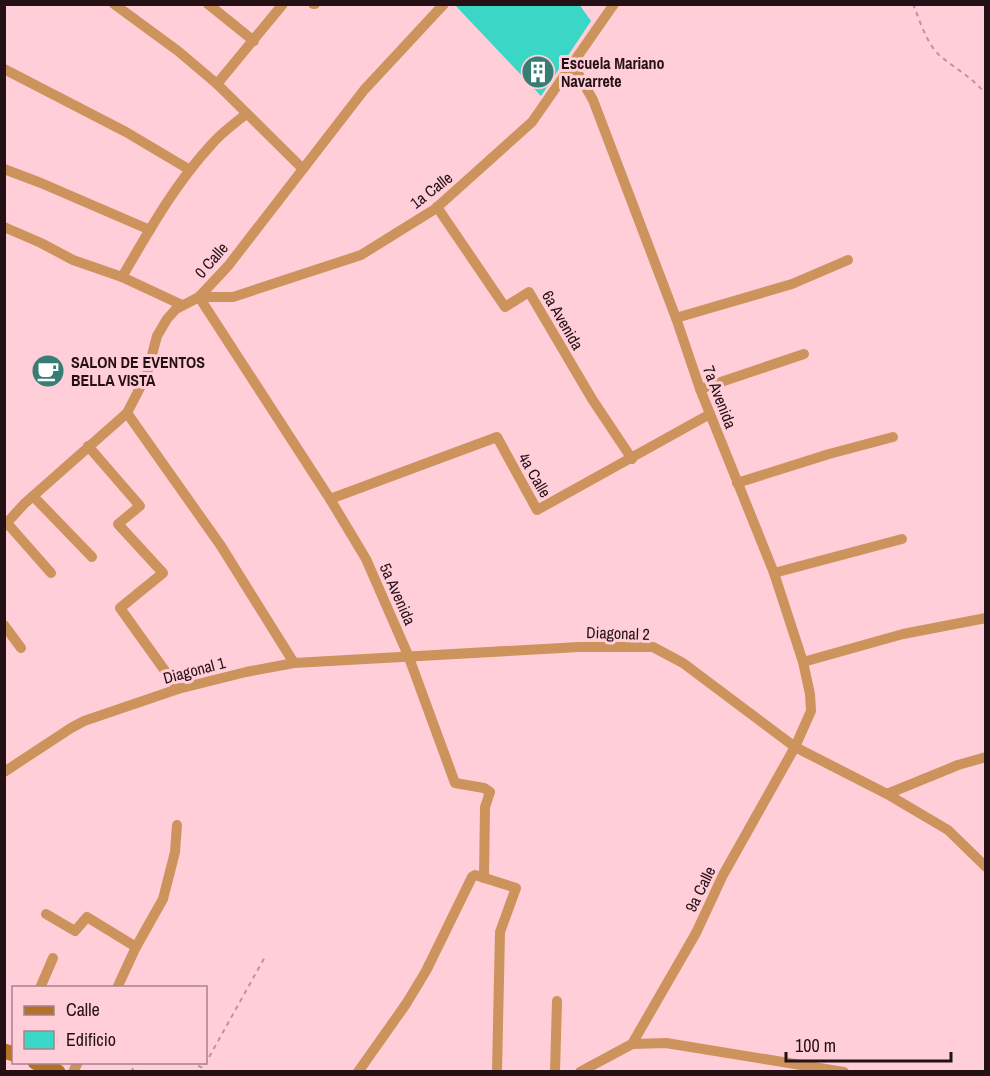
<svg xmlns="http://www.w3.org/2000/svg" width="990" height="1076" font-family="'Archivo Narrow',sans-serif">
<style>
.building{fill:#3ad7c7}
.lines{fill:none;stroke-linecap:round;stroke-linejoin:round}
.path{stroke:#bd949d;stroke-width:2;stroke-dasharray:4.5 4.5;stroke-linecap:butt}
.street{stroke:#cc935c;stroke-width:10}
.secondary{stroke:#b47228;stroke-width:15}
.labels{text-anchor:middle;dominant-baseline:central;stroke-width:6;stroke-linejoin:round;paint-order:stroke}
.poi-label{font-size:16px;font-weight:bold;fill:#251015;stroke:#ffced8;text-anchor:start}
.street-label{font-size:16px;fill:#251015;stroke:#ffced8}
</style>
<rect width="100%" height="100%" fill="#ffced8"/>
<polygon class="building" points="454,4 579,4 591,21 541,96"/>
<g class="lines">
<g class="path">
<path d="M913,4C920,21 926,42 939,55C954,68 974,78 986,95"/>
<polyline points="190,1062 203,1068 266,955"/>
<polyline points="131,1072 137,1062"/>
</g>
<g class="street">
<polyline points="114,4 178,51 217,84 303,169"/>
<polyline points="208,4 254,41"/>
<polyline points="313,4 315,4"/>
<polyline points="572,63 593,100 676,318 700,389 774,573 803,662 810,694 811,711 795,747 723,875 696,933 632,1044"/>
<polyline points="4,69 126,132 190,170"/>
<polyline points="217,84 283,4"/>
<polyline points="4,169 41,183 150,230"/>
<polyline points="437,207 505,307 529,292 592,399 632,459"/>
<polyline points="4,227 41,243 73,260 122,277 182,305"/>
<path d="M122,277C149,231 175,184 211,145C221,133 234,124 246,114"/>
<polyline points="199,297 330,499 366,559 408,655 455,783 484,788 490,792 485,807 484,878"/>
<polyline points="199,297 233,297 361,255 435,209 532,122 614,4"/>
<polyline points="676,318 792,284 848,260"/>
<polyline points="700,389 804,354"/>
<polyline points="127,413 221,546 294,663"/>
<polyline points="88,446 140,506 118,524 163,573 120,608 178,689"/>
<polyline points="737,483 829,454 893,437"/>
<polyline points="33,496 92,557"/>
<polyline points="330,499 497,437 537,510 710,414"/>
<polyline points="7,523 51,573"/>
<polyline points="4,526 24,504 127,413 147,374 157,336 167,319 176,309 199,297 228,266 364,90 444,4"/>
<polyline points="774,573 902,539"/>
<polyline points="4,625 21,648"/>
<polyline points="803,662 903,634 986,618"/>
<polyline points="4,772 71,728 84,721 178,689 246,672 294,663 579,647 653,647 683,663 795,747 887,794 948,830 986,867"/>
<polyline points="887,794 958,765 986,757"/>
<polyline points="46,914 75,931 87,917 136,947"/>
<polyline points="40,988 53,958"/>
<polyline points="117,988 136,947 163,899 175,852 177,825"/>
<polyline points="73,1072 78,1062"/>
<polyline points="358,1072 406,1004 426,971 472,877 475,875 516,888 500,932 497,1072"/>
<polyline points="555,1072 557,1001"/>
<polyline points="580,1072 632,1044 666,1043 844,1072"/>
</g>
<g class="secondary">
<polyline points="4,1051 14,1054"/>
<polyline points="35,1062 58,1072"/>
</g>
</g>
<defs>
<symbol id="building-disc" viewBox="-11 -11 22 22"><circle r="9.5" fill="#367d74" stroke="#ffced8"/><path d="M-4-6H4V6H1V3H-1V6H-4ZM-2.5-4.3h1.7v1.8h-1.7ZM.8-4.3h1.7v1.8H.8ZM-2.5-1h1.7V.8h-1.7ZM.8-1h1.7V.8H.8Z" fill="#fff"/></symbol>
<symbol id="cafe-disc" viewBox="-11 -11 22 22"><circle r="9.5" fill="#367d74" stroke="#ffced8"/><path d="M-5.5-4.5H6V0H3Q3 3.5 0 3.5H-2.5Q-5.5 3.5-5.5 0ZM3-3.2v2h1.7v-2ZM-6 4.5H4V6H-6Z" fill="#fff"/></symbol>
</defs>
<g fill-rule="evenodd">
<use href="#building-disc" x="519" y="53" width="38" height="38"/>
<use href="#cafe-disc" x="29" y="352" width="38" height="38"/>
</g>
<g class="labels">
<g class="poi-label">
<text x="561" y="63">Escuela Mariano<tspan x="561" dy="18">Navarrete</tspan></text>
<text x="71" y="362">SALON DE EVENTOS<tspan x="71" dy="18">BELLA VISTA</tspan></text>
</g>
<g class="street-label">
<text transform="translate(431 190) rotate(-38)">1a Calle</text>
<text transform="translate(211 260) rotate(-49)">0 Calle</text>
<text transform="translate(563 320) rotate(60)">6a Avenida</text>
<text transform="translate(720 397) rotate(69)">7a Avenida</text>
<text transform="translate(535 475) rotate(60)">4a Calle</text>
<text transform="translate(398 594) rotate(66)">5a Avenida</text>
<text transform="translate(618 633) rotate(2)">Diagonal 2</text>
<text transform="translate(194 670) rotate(-15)">Diagonal 1</text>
<text transform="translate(700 889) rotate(-64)">9a Calle</text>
</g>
</g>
<rect width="990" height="1076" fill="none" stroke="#251015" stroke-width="12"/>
<rect x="12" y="986" width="195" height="78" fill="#ffced8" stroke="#a8828a" stroke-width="1.5"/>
<rect x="24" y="1006" width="30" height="9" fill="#b47228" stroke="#a8828a" stroke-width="1.5"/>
<text x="66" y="1016" font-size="18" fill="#251015">Calle</text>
<rect x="24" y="1031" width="30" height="18" fill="#3ad7c7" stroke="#a8828a" stroke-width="1.5"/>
<text x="66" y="1046" font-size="18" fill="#251015">Edificio</text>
<path d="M786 1052v9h165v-9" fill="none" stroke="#251015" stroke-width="3"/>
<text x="795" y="1052" font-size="18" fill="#251015" stroke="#ffced8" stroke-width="4.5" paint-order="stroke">100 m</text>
</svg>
